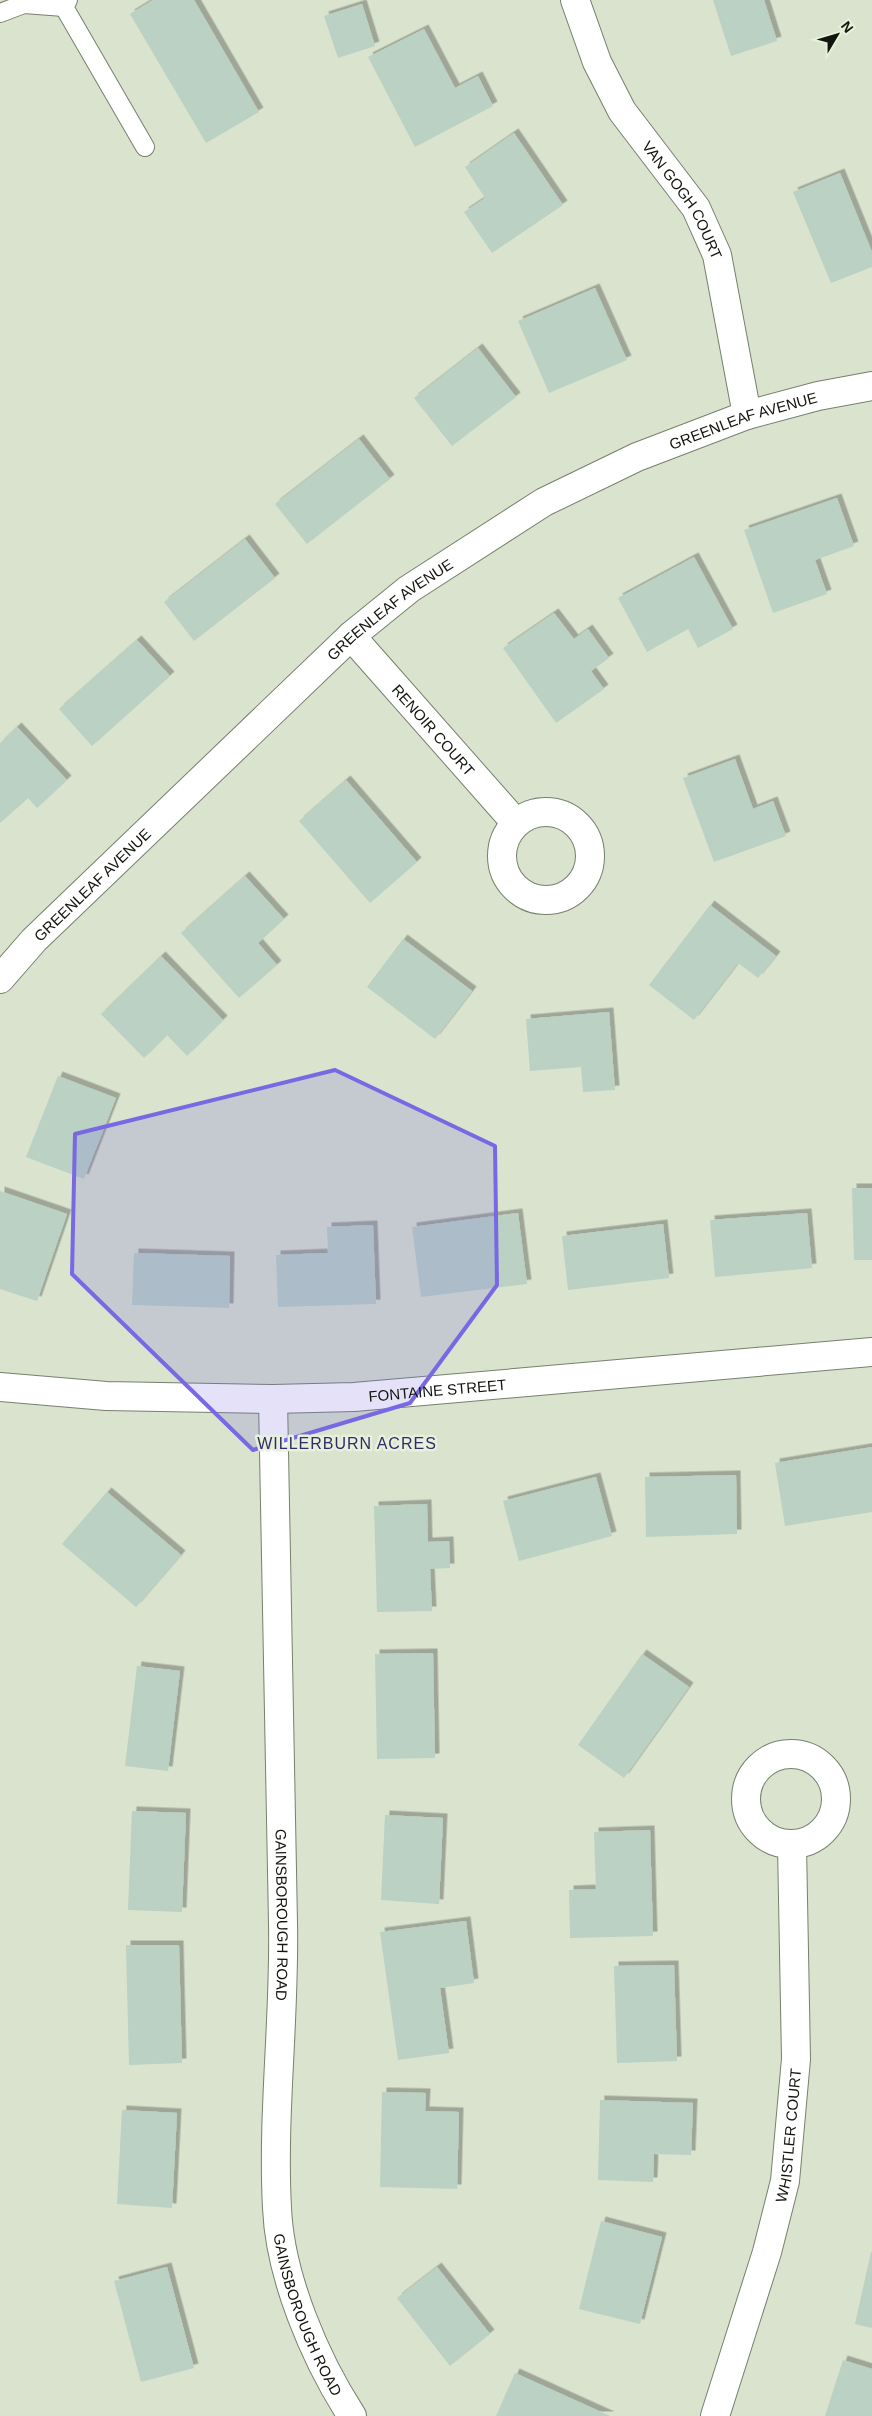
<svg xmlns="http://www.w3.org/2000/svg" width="872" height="2416" font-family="Helvetica,sans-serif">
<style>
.building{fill:#bad1c3;filter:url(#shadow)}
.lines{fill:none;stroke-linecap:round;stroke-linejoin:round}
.lane-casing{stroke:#77806d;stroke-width:20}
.street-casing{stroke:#77806d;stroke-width:30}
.lane{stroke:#fff;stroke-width:18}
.street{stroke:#fff;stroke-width:28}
.marked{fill:#7868e3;fill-opacity:0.2;stroke:#7868e3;stroke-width:4;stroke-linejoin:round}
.labels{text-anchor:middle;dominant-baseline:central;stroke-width:5;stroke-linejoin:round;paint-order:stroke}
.street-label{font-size:15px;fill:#12150e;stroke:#e6f0db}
.neighbourhood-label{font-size:16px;letter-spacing:1px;fill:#322b66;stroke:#e6f0db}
</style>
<defs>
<filter id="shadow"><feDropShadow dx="4.5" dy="-4.5" stdDeviation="0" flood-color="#0004"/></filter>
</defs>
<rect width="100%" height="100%" fill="#d9e3ce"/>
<g class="building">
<polygon points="153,0 194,0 259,112 206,143 130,14"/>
<polygon points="713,0 764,0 777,41 731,56"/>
<polygon points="362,4 375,46 338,58 324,16"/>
<polygon points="424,29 455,88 478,76 493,106 415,147 368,57"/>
<polygon points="514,133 563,205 492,253 464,212 485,198 465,167"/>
<polygon points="840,173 872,252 872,267 831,283 793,192"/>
<polygon points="595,288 627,360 549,393 518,321"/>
<polygon points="478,348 516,397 452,446 414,398"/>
<polygon points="359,439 390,479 307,544 275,504"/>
<polygon points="837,498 854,546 815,560 827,594 773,613 744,530"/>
<polygon points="245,539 275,578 194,641 164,602"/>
<polygon points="694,557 733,629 698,648 688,629 647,652 618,598"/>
<polygon points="554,613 574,639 588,629 609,658 591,671 604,689 556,723 503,648"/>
<polygon points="137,640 170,676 92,746 59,709"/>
<polygon points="17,727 67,780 37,808 28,798 0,823 0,743"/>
<polygon points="735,759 753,809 773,801 786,836 714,862 683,778"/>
<polygon points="346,780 417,862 370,903 299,821"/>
<polygon points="245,876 284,919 258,943 277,965 239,998 181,933"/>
<polygon points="710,905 776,956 758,978 738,963 694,1020 649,985"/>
<polygon points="403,939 472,991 435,1039 367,987"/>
<polygon points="161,956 223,1020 187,1056 167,1035 144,1058 101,1014"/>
<polygon points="609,1012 615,1090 583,1092 581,1067 530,1071 526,1019"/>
<polygon points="58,1076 116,1098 84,1179 26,1157"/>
<polygon points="852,1188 872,1188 872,1260 854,1260"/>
<polygon points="0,1191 67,1214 37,1301 0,1289"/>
<polygon points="518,1213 527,1284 421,1297 412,1227"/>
<polygon points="807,1213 812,1268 715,1277 710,1220"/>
<polygon points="663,1224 669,1278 568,1290 562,1236"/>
<polygon points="373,1225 376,1304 278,1307 276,1255 328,1253 327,1227"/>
<polygon points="134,1253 230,1256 229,1308 132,1305"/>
<polygon points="872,1447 872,1512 785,1526 775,1463"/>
<polygon points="736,1475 737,1534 646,1537 645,1477"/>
<polygon points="596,1477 612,1536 519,1561 503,1501"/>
<polygon points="107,1492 181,1555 136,1607 62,1544"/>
<polygon points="427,1504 428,1542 449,1541 450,1568 430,1569 432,1611 377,1612 374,1506"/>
<polygon points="433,1653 435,1758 377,1759 375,1654"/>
<polygon points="642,1654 689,1687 624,1778 578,1745"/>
<polygon points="137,1666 180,1671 168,1771 125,1766"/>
<polygon points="132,1811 186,1813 182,1912 128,1910"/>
<polygon points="385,1815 443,1818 439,1904 381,1900"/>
<polygon points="650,1830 653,1936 570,1938 569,1890 596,1889 594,1832"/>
<polygon points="466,1921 474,1983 440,1988 449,2053 398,2060 380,1932"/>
<polygon points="126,1945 179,1945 182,2063 129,2065"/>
<polygon points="674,1965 677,2061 617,2063 614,1966"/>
<polygon points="382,2092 426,2093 425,2111 459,2112 457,2189 380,2187"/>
<polygon points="600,2100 693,2103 691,2155 654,2154 653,2182 598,2180"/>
<polygon points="122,2110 177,2113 172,2208 117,2204"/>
<polygon points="601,2221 662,2237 640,2324 579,2309"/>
<polygon points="871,2252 872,2252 872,2328 855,2324"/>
<polygon points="167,2267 194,2368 141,2382 114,2281"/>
<polygon points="437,2267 490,2334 450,2366 397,2298"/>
<polygon points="843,2360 872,2369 872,2416 825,2416"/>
<polygon points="515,2373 610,2416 496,2416"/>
</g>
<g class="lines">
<defs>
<g id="lane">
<polyline points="68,0 64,7 145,147"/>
<polyline points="0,13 24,4 64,7"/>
</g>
<g id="street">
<path id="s1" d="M575,0L597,62L622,111L696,208L717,255L747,415"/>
<path id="s2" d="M351,636L516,823"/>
<circle cx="546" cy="856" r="44"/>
<path id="s3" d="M0,979L34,940L351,636L409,589L544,502L637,457L747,415L818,396L872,386"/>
<path id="s4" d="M0,1387L106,1396L273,1399L354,1397L872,1352"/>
<path id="s5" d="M273,1399C277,1573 280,1748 283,1923C285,2018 272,2113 277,2208C280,2277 315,2359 352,2416"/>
<circle cx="791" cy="1799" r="45"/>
<path id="s6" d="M715,2416L767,2252L785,2181L796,2059L792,1845"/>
</g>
</defs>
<use href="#lane" class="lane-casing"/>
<use href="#street" class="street-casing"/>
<use href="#lane" class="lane"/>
<use href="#street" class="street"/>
</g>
<path class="marked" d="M335,1070L495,1146L497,1285L410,1403L253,1450L72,1274L75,1134Z"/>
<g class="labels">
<g class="street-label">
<text stroke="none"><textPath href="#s1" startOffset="229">VAN GOGH COURT</textPath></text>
<text stroke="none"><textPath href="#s3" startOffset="942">GREENLEAF AVENUE</textPath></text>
<text stroke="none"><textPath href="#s3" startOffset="538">GREENLEAF AVENUE</textPath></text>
<text stroke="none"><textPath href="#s2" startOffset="125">RENOIR COURT</textPath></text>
<text stroke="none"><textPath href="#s3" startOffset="132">GREENLEAF AVENUE</textPath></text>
<text stroke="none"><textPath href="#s4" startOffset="438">FONTAINE STREET</textPath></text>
<text stroke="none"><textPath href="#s5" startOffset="516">GAINSBOROUGH ROAD</textPath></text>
<text stroke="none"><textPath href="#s6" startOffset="291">WHISTLER COURT</textPath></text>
<text stroke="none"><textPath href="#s5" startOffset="921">GAINSBOROUGH ROAD</textPath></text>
</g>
<g class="neighbourhood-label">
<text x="347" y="1443">WILLERBURN ACRES</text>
</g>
</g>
<g transform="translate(837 35) rotate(52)" stroke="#e6f0db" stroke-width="4" paint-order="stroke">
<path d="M0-4L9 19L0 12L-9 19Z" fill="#12150e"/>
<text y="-8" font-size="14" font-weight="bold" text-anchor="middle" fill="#12150e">N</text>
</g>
</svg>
